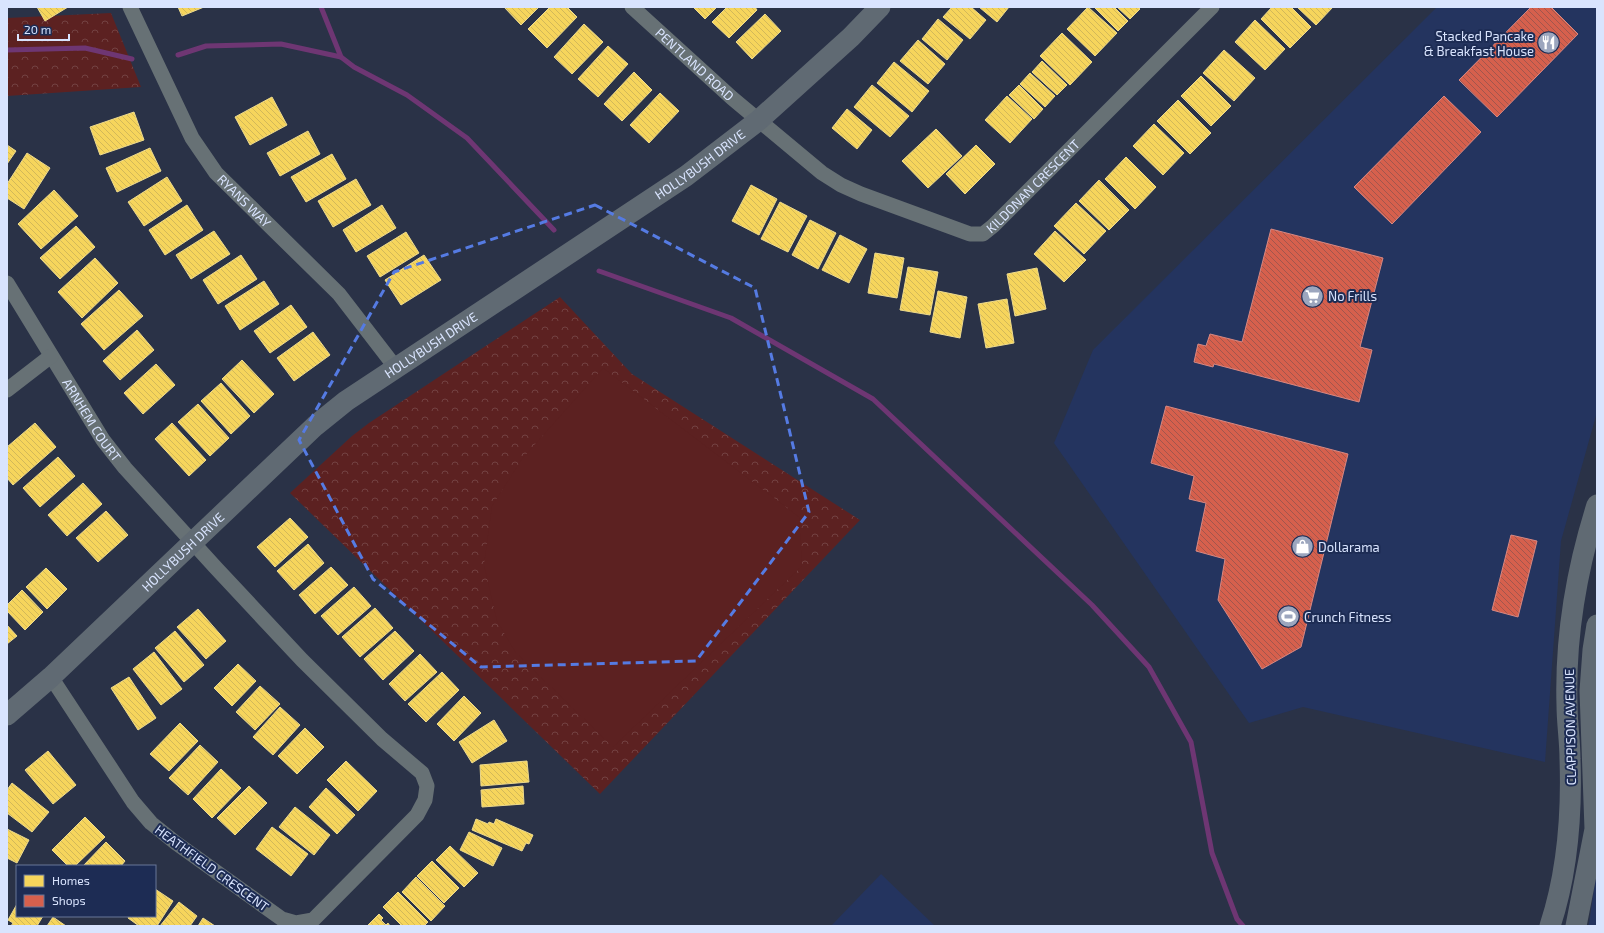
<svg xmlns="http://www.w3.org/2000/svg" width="1604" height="933" font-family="'Exo 2',sans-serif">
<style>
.built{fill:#24345f}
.park{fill:url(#park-crowns)}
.pitch{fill:#5c2121}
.homes{fill:url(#homes-back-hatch);stroke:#edda8d}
.shops{fill:url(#shops-back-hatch);stroke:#d78882}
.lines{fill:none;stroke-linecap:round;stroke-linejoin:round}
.stream{stroke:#6e3673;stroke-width:5}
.street{stroke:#677175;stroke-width:15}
.secondary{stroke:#606a73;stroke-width:21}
.marked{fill:none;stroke:#557be3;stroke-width:3;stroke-dasharray:8 5;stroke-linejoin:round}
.labels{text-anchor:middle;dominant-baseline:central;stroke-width:4;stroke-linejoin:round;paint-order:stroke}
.poi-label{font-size:13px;fill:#d9e4fe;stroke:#1d2c54;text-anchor:start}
.street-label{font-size:13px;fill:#d9e4fe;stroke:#1d2c54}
</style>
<defs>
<pattern id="park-crowns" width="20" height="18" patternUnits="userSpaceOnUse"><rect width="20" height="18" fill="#5c2121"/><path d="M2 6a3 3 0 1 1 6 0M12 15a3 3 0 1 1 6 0" fill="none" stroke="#734142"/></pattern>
<pattern id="homes-back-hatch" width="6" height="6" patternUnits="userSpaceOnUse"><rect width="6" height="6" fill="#f6d55c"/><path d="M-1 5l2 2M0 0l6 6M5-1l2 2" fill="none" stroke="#d2b859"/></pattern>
<pattern id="shops-back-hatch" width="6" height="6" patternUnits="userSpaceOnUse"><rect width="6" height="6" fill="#d6604d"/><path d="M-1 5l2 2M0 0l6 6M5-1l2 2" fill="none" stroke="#a2564d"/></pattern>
</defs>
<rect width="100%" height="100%" fill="#2a3247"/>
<g class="built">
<polygon points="1437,7 1597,7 1597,412 1561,541 1545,762 1303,707 1249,723 1054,443 1093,350"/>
<polygon points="1597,868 1597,926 1588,926 1589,924"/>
<polygon points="881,874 935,926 831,926"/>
</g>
<g class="park">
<polygon points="111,13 141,87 7,96 7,18"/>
<polygon points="560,297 632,374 860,520 600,794 290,493 352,436 369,423"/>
</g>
<polygon class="pitch" points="603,368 799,517 802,566 613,747 516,653 497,621 484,565 492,506 522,459"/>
<g class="homes">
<polygon points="37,7 68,7 45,21"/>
<polygon points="178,7 204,7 182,16"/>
<polygon points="504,7 539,7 521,25"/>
<polygon points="550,7 567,7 577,17 547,48 528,29"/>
<polygon points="693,7 717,7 705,19"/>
<polygon points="727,7 755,7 757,10 729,38 712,22"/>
<polygon points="952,7 971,7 986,20 970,39 943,17"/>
<polygon points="979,7 1009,7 997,22"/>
<polygon points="1088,7 1117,33 1095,56 1067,29"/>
<polygon points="1096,7 1114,7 1128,21 1118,31 1095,8"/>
<polygon points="1117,7 1138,7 1140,9 1130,19"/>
<polygon points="1272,7 1291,7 1311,27 1290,48 1261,19"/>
<polygon points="1297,7 1333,7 1316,25"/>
<polygon points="765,14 781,31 752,59 736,42"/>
<polygon points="938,19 963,40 947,60 922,39"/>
<polygon points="1255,20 1285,49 1265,70 1235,42"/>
<polygon points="584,24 603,42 572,74 554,57"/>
<polygon points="1062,33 1092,62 1070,85 1040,56"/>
<polygon points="918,40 945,64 928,84 900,61"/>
<polygon points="608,46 628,64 598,97 578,79"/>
<polygon points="1224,50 1255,78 1234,101 1203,73"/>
<polygon points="1042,61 1067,85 1057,95 1032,72"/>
<polygon points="894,62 929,91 912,112 877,83"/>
<polygon points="634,72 652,90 622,121 604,104"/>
<polygon points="1030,73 1055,96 1045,107 1020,84"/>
<polygon points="1201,76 1231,106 1211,126 1181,96"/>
<polygon points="872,85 909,116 890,137 854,107"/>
<polygon points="1019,85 1043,109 1034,119 1009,95"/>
<polygon points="660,93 679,111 649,143 630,125"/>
<polygon points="1007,96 1032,119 1010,143 985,120"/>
<polygon points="272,97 287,125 250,145 235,117"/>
<polygon points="1178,100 1211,133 1190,154 1157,121"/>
<polygon points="847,109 872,130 857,149 832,128"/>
<polygon points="134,112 144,140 100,155 90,127"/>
<polygon points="1154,124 1184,153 1163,175 1133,146"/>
<polygon points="936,129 962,156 928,188 902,161"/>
<polygon points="308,131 320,154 280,176 267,153"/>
<polygon points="7,145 16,151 7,164"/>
<polygon points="976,145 995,164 965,194 946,174"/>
<polygon points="150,148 161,171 117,192 106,168"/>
<polygon points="27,153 50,168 24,209 7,198 7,184"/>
<polygon points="332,154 346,179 306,202 291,177"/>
<polygon points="1126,157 1156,187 1135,209 1105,179"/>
<polygon points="167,177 182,201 144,226 128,202"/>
<polygon points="356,179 371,205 333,227 318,201"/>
<polygon points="1099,180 1129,210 1109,230 1079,201"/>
<polygon points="751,185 777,199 759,235 732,221"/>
<polygon points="54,190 78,216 41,249 18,224"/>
<polygon points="780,202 807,216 788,252 761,239"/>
<polygon points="1076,203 1106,231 1084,254 1054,226"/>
<polygon points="187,205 203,230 165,255 149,230"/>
<polygon points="382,205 396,228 356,252 343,230"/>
<polygon points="810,220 836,233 818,269 792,255"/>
<polygon points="76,226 95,247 60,279 40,258"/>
<polygon points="214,231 230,254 191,279 176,255"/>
<polygon points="1055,231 1086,260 1064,282 1034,254"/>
<polygon points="406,232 419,253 380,277 367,256"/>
<polygon points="840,235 867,249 849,283 822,270"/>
<polygon points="875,253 904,258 897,298 868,293"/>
<polygon points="241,255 257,279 218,304 203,280"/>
<polygon points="424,255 441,280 401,305 385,280"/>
<polygon points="95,258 118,283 82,318 58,292"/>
<polygon points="908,267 938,272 930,315 900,310"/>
<polygon points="1037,268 1046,309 1015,316 1007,274"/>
<polygon points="264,281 279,304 240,330 225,306"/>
<polygon points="119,290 143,316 104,350 81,324"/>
<polygon points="938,291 967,297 960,338 930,332"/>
<polygon points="1007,299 1014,343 986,348 978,304"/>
<polygon points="291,305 307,327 270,353 254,331"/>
<polygon points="137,330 154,350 120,380 103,361"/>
<polygon points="313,332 330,355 294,381 277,358"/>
<polygon points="242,360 274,394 254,413 222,379"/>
<polygon points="156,364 175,385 143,414 124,393"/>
<polygon points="221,383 250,416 231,434 201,401"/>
<polygon points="198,404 229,438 210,456 178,422"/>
<polygon points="35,423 56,447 13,485 7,478 7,447"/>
<polygon points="172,423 206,460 189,476 155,439"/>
<polygon points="58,457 75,476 40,507 23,488"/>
<polygon points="83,483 102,504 67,536 48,515"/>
<polygon points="106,511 128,535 98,562 76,538"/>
<polygon points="290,518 308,537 275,567 257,547"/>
<polygon points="308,544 324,563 294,590 277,571"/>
<polygon points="331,567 348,585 315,614 299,595"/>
<polygon points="46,568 67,589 47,609 26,587"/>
<polygon points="354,587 371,606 338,635 321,616"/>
<polygon points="22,590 43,612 25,630 7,611 7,605"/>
<polygon points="375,608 393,628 360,657 342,637"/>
<polygon points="198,609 226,641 206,659 177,627"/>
<polygon points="7,625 17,636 7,644"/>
<polygon points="175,631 204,665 184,682 155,648"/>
<polygon points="395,631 414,651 383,680 364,659"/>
<polygon points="154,652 182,689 161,705 133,669"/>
<polygon points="420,654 437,672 405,701 389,684"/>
<polygon points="238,664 256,681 232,706 214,688"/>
<polygon points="442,672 459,690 426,722 408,704"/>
<polygon points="129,677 156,718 138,730 111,688"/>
<polygon points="260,686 280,704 255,730 236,712"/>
<polygon points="464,696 481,713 454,741 437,724"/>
<polygon points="280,707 300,725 273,755 253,737"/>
<polygon points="494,720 507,741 472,763 459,742"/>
<polygon points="180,723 198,741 169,771 150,754"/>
<polygon points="305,728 324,747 297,774 278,756"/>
<polygon points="200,745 218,762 188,795 169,778"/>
<polygon points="48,751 76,785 53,804 25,770"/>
<polygon points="346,761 377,791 358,811 327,780"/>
<polygon points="527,761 529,782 481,786 480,765"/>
<polygon points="221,769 241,788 212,818 193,799"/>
<polygon points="12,783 49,812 32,832 7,813 7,790"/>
<polygon points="249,786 267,803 235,835 217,818"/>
<polygon points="523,786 524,804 482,807 481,790"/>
<polygon points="326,788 355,815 337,834 309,807"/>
<polygon points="295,807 330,835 314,855 279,827"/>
<polygon points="85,817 105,837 75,866 68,866 52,850"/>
<polygon points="476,819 488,824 489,822 494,824 496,819 533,835 529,844 526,843 522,851 472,830"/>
<polygon points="272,827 308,854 291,876 256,849"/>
<polygon points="7,829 29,840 17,863 7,858"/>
<polygon points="469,832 502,848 493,866 460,850"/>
<polygon points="106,842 125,861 121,866 83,866"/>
<polygon points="450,846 478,873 464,887 436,860"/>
<polygon points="432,861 459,888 444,903 417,876"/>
<polygon points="416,877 445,906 431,921 402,892"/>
<polygon points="155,889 173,901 157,926 139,926 128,918 129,916 155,916"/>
<polygon points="398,892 428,922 424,926 402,926 383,907"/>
<polygon points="179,902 197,916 190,926 160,926"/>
<polygon points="17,904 17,916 43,916 37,926 11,926 13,923 8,920"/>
<polygon points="379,914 383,918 381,920 386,925 388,923 390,926 368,925"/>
<polygon points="53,917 66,926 47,926"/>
<polygon points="203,918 215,926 198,926"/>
</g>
<g class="shops">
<polygon points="1531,7 1551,7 1578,34 1497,117 1459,80"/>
<polygon points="1444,96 1481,132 1392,224 1354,187"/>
<polygon points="1271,229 1383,258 1360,347 1372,350 1359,402 1214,364 1213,367 1194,362 1198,344 1206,346 1210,334 1242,342"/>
<polygon points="1166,406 1348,454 1301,647 1262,669 1218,600 1225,559 1196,551 1206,503 1189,499 1194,476 1151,463"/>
<polygon points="1511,535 1537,541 1518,617 1492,610"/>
</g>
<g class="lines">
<g class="stream">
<polyline points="321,7 341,57"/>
<polyline points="7,50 85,48 132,59"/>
<polyline points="178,55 206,46 281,44 341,57 354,67 407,95 467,138 554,230"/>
<polyline points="599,271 731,318 873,399 1092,605 1149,667 1191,742 1212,853 1237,919 1243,926"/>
</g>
<g class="street">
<path id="s1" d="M130,7L192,138L216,173L339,294L396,368"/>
<path id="s2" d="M632,7L732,98L822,173L841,185L861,194L970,234H983L993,226L1212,7"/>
<path id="s3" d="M7,283L103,440L125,468L216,568L302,660L382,739L422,773L427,786L425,800L417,815L313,920L296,923L282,919L176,843L151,823L133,802L51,677"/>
<polyline points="7,390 51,356"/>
</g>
<g class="secondary">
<path id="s4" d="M7,715L51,677L315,426L346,401L686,176L759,120L851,37L880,7"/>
<path d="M1550,926C1568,871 1572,816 1570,759C1570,741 1567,723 1567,705C1565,638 1577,568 1597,505"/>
<polyline points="1576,926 1595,829 1590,691 1593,650 1597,625"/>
</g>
</g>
<path class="marked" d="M595,205L755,288L809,512L696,661L481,667L373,579L299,440L394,272Z"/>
<defs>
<symbol id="restaurant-disc" viewBox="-11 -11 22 22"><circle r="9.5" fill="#9ca6be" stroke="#1d2c54"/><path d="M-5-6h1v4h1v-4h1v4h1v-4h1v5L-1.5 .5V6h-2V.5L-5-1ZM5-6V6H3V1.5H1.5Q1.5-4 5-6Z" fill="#fff"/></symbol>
<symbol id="supermarket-disc" viewBox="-11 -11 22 22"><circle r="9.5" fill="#9ca6be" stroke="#1d2c54"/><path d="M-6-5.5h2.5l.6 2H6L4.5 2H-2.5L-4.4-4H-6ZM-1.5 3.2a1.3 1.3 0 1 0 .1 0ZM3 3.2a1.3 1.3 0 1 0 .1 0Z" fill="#fff"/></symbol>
<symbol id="shop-disc" viewBox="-11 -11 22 22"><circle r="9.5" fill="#9ca6be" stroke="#1d2c54"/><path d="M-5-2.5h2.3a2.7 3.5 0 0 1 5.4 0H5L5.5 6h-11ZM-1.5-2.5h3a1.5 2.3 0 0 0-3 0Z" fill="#fff"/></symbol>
<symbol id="stadium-disc" viewBox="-11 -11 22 22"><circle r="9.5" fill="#9ca6be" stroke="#1d2c54"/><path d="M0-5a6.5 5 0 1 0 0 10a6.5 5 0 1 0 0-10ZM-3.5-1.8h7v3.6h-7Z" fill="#fff"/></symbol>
</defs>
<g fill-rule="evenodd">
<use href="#restaurant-disc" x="1536" y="30" width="25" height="25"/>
<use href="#supermarket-disc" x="1300" y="284" width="25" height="25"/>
<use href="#shop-disc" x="1290" y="534" width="25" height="25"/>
<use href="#stadium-disc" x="1276" y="604" width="25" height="25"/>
</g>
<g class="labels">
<g class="poi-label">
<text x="1534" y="36" text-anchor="end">Stacked Pancake<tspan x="1534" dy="15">&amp; Breakfast House</tspan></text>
<text x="1328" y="296">No Frills</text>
<text x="1318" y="547">Dollarama</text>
<text x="1304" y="617">Crunch Fitness</text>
</g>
<g class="street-label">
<text stroke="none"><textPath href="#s2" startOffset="85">PENTLAND ROAD</textPath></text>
<text stroke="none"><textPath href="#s4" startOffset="888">HOLLYBUSH DRIVE</textPath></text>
<text stroke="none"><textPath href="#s2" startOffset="495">KILDONAN CRESCENT</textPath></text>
<text stroke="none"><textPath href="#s1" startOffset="227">RYANS WAY</textPath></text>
<text stroke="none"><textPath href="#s4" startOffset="564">HOLLYBUSH DRIVE</textPath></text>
<text stroke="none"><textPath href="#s3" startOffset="161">ARNHEM COURT</textPath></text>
<text stroke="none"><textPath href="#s4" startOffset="240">HOLLYBUSH DRIVE</textPath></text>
<text transform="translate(1570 727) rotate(-91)">CLAPPISON AVENUE</text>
<text transform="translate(212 868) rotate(36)">HEATHFIELD CRESCENT</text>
</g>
</g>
<rect width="1604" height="933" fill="none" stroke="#d9e4fe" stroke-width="16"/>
<rect x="16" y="865" width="140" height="52" fill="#1d2c54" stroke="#687698"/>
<rect x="24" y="875" width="20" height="12" fill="#f6d55c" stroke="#687698"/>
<text x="52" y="885" font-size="12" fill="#d9e4fe">Homes</text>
<rect x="24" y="895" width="20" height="12" fill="#d6604d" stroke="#687698"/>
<text x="52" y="905" font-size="12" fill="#d9e4fe">Shops</text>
<path d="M18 34v6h51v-6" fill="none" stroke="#d9e4fe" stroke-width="2"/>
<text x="24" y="34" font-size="12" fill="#d9e4fe" stroke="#1d2c54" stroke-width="3" paint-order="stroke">20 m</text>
</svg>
